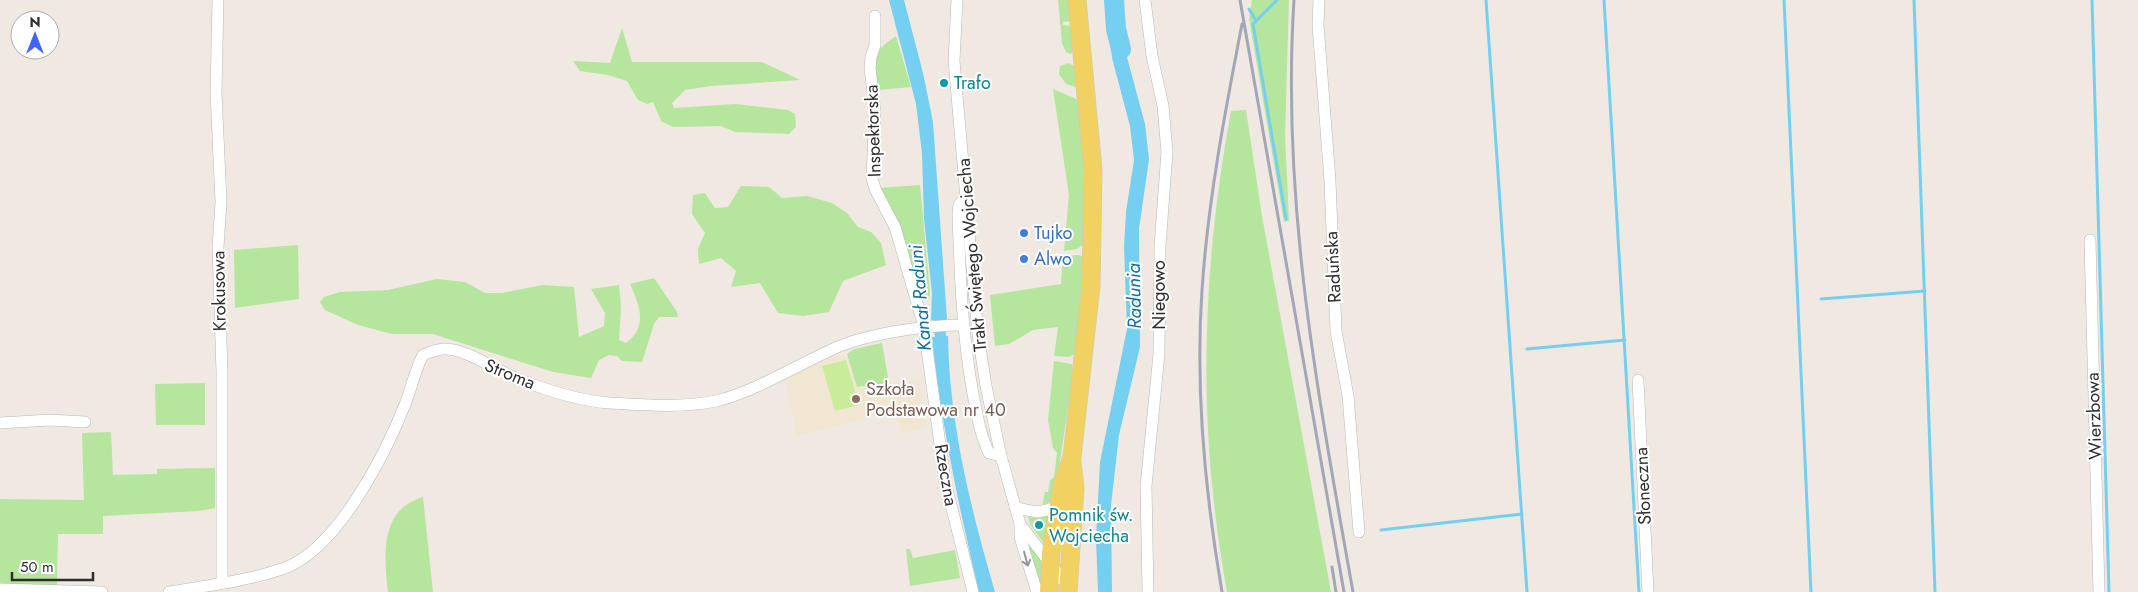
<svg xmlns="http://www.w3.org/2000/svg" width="2138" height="592" font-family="Jost,sans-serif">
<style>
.education{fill:#f0e6d1}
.green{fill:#b6e59e}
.pitch{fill:#c9ec9a}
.water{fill:#75cff0}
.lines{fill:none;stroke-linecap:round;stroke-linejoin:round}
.stream{stroke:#75cff0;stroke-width:3}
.canal{stroke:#75cff0;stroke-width:11}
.river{stroke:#75cff0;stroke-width:20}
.minor-casing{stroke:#b4b7c1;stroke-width:12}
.primary-casing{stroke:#c9c9c9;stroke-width:19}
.minor{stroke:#fff;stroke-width:11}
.primary{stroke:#f2d163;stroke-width:18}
.rail{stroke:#a3a6b8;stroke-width:3}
.oneway{stroke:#969696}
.culture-dot{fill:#0f9aa8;stroke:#fff;stroke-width:2}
.shop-dot{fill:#3f7fe0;stroke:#fff;stroke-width:2}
.education-dot{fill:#8d6e63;stroke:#fff;stroke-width:2}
.labels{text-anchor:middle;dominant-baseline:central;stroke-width:4;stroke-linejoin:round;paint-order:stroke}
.culture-label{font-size:18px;fill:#0d838f;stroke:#fff;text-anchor:start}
.street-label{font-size:18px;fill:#2e2e2e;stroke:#fff}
.shop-label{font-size:18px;fill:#366cbe;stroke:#fff;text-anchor:start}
.education-label{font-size:18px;fill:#785e54;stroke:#fff;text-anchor:start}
.water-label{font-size:19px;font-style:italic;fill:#0d6fa3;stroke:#fff}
</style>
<rect width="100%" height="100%" fill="#efe9e1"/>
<polygon class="education" points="833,356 848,357 857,387 918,381 927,426 902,434 894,411 797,436 785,379"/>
<g class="green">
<polygon points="1058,0 1069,0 1071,21 1063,22 1063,25 1071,26 1074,51 1070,54 1066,52 1062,43"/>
<polygon points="1252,0 1289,0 1285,135 1289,221 1284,222 1249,19"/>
<polygon points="622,28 632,62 762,62 800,80 711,86 685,90 672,103 674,108 735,104 788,110 795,114 796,127 789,134 735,132 721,126 673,127 661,121 653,102 647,104 638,100 627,81 608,75 580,71 573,61 610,63"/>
<path d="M896,36L911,87L878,90C875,59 868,55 896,36Z"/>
<polygon points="1069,63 1075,67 1077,84 1076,87 1066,84 1059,74 1060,66"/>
<polygon points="1053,89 1079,100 1083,150 1085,243 1077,249 1064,251 1069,195"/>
<path d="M1246,110L1262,216L1331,592H1227C1197,427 1201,276 1231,111Z"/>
<polygon points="920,185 930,293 929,300 927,300 918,276 912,272 879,188"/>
<polygon points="741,186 769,187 782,198 807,196 832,203 847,213 858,227 871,232 881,243 886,265 843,281 829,312 803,316 778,313 760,283 731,287 736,271 721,258 699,264 698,249 705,233 692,214 693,195 705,193 715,208 728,207"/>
<polygon points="298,245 299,299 235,308 234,250"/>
<polygon points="1078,255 1082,256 1084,260 1075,354 1069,357 1054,356 1058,327 1033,330 1009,344 995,346 990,295 1061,284 1063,256"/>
<path d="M654,278L677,312L678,317H659L654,324L642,362L622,361L617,356L609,355L599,360L591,378L553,372L433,334H392L358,325L325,310L320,302L324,297L340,292L388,290L437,279L465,282L485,293H502L542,285L574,287L579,337L604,326L605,313L591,289L619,285L621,307L619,340L626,343C648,327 640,306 630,284Z"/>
<polygon points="882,343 889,383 857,387 847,354 854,349"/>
<polygon points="1054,361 1072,364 1073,373 1056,489 1051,501 1042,507 1045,492 1048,492 1050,480 1054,477 1057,453 1053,448 1048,420"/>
<polygon points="205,383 205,425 156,425 155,384"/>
<polygon points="111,432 113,475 157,474 157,469 215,468 215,508 199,511 103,516 103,534 58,534 57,585 0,584 0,499 84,500 82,433"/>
<path d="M423,497L433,592H388C384,556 379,510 423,497Z"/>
<polygon points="1050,514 1046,546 1031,526 1028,517 1039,518"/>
<polygon points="1024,538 1044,563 1041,592"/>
<polygon points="906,549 910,549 913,558 955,550 960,578 910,586"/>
</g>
<polygon class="pitch" points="846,360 859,405 835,411 822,366"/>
<g class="water">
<polygon points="889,0 904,0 923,73 933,122 947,319 931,320 932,293 924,219 922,153 916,104"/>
<polygon points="1107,0 1120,0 1121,16 1108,16"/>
<polygon points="1122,23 1127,57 1145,124 1149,159 1139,229 1140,347 1119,435 1111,505 1112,592 1098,592 1096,539 1100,462 1127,329 1124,246 1126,212 1134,160 1130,126 1112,58 1109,24"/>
<path d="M948,336C949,422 971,510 995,592H979C959,508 941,423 932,337Z"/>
</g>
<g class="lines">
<g class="stream">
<polyline points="1277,0 1253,24 1286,219"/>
<polyline points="1486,0 1527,592"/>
<polyline points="1604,0 1639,592"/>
<polyline points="1784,0 1811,592"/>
<polyline points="1914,0 1935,592"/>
<polyline points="2092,0 2109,592"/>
<polyline points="1249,9 1256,21"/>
<polyline points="1821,299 1925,291"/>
<polyline points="1527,349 1625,340"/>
<polyline points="1381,530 1522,514"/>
</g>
<polyline class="canal" points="939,304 941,350"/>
<polyline class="river" points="1114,0 1116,29 1121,49"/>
<defs>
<g id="minor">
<polyline points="218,0 216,92 221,202 218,247 222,372 222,583"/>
<polyline points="957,0 954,61 978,335 986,386 1001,456 1020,524 1020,537 1037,592"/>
<polyline points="1145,0 1152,56 1163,106 1167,152 1160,246 1159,354 1146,486 1148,592"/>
<polyline points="1319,0 1318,25 1330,181 1336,331 1348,396 1359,532"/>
<polyline points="875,16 875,45 871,57 870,68 875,110 872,179 876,191 895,227 924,327 945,481 973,592"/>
<path d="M966,196L959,205L958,213C960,274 962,334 973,394C977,415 980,434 989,453L1001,456"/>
<polyline points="2090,240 2099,592"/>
<polyline points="1638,380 1648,592"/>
<polyline points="0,423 50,420 85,422"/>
<path d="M1015,507C1035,513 1041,514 1059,505"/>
<polyline points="1020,524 1068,587"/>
<polyline points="0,589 102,592"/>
<path d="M169,592C206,586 246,581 282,569C337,551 386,453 406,402C412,386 415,370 423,355C430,352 437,349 445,349C467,349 497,371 518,379C546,390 580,401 610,403C643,405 683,408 716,401C755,392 802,362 840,346C872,333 929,325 963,325"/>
</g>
<g id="primary">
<polyline points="1049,592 1051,553 1062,486 1072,457 1091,286 1093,170 1077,0"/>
<polyline points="1068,592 1075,488 1072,462"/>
</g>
</defs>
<use href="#minor" class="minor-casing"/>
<use href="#primary" class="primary-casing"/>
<use href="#minor" class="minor"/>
<use href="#primary" class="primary"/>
<g class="rail">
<polyline points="1240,0 1344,592"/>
<path d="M1294,0C1281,202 1318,395 1353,592"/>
<polyline points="1332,567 1336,592"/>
<path d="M1222,592C1205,493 1195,391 1202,290C1208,200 1225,112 1242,24"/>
</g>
</g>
<defs><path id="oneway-shaft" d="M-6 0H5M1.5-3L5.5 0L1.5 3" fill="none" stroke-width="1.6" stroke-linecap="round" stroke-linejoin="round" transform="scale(1.25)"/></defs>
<use class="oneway" href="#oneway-shaft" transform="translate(1026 559) rotate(75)"/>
<g class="culture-dot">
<circle cx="944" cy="83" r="5"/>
<circle cx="1039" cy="525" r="5"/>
</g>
<g class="shop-dot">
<circle cx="1024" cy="233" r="5"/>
<circle cx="1024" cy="259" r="5"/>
</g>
<circle class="education-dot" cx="856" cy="399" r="5"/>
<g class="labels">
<g class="culture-label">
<text x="954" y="83">Trafo</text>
<text x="1049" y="515">Pomnik św.<tspan x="1049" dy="21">Wojciecha</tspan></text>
</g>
<g class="street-label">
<text transform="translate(873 131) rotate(-92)">Inspektorska</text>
<text transform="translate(972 255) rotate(-95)">Trakt Świętego Wojciecha</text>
<text transform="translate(1333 267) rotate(-93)">Raduńska</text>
<text transform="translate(219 291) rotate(-91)">Krokusowa</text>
<text transform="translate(1159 295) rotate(-90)">Niegowo</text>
<text transform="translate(510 374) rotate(22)">Stroma</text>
<text transform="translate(2094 416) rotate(-92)">Wierzbowa</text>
<text transform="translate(946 475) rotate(80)">Rzeczna</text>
<text transform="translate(1643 486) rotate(-93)">Słoneczna</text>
</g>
<g class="shop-label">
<text x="1034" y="233">Tujko</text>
<text x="1034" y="259">Alwo</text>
</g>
<g class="education-label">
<text x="866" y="389">Szkoła<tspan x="866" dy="21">Podstawowa nr 40</tspan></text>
</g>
<g class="water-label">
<text transform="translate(1134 296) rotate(-91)">Radunia</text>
<text transform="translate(920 298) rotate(-95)">Kanał Raduni</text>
</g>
</g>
<g transform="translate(35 35)"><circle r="24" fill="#ffffff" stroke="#ababab"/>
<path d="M0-4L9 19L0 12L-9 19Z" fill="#4264fb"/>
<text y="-8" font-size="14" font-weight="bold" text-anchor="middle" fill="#2e2e2e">N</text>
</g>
<path d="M12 572v8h81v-8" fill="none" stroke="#2e2e2e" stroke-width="2.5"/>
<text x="20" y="572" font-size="15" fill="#2e2e2e" stroke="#ffffff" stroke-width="4" paint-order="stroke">50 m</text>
</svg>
